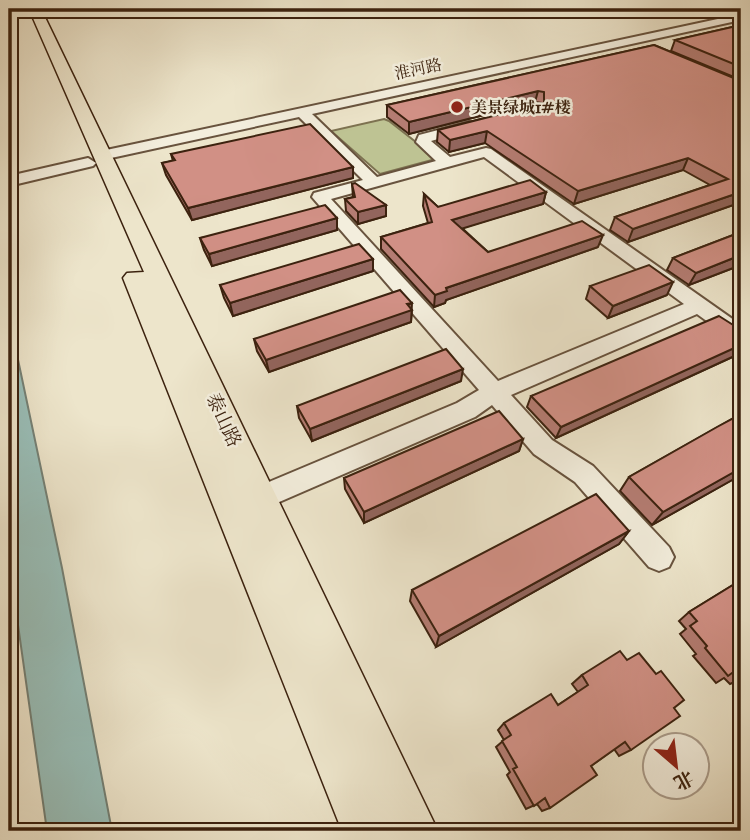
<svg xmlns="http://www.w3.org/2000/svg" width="750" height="840" font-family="'IM FELL Great Primer','Noto Serif SC',serif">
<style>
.green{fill:#bec393;stroke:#7d7251;stroke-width:2}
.water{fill:#99bfb9;stroke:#748075;stroke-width:2}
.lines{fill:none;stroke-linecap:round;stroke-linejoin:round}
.minor-casing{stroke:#68533e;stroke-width:4}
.major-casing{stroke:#3c220f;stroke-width:3}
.minor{fill:#f3eedd;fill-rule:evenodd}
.major{fill:#ede5cb;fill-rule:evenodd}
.wall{fill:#b47c72;stroke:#3c220f;stroke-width:2}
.shaded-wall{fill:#92655d;stroke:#3c220f;stroke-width:2}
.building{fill:#d19085;stroke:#3c220f;stroke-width:2}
.poi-dot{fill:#8f2418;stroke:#f3eedd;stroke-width:2.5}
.labels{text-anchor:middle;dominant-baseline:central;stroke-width:5;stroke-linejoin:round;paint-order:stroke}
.far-street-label{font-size:16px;fill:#3c220f;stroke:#f3eedd}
.far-poi-label{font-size:16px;font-weight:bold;fill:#3c220f;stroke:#f3eedd;text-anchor:start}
.street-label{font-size:19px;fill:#3c220f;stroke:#f3eedd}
</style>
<rect width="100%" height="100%" fill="#ede5cb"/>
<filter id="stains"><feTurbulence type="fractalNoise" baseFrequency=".00286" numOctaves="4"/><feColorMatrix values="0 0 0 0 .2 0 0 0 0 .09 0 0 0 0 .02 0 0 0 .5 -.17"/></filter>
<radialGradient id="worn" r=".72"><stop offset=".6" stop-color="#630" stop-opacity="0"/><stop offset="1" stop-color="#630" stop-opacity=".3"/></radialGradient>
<polygon class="green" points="384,119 389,121 435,157 432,160 380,174 331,131"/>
<polygon class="water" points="9,317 62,568 112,831 47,831 9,561"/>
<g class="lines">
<defs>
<g id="minor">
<path d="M741,14V20L312,114L377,177L436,161L416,142L419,135L469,122L474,123V129L431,141L450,157L486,148L491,149L741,325V342L733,340L697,314L511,395L552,440L593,466L669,547L674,557L669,567L659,571L649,567L575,482L534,454L492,405L475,417L270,506L260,510L250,506L246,498L250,490L457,403L479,390L312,197L314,193L363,180L299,117L102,160L94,155L97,152ZM484,157L684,304L498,381L331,199Z"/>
<polygon points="88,158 96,163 93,166 9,186 9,176"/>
</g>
<polygon id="major" points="29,9 41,9 438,831 342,831 123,278 127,273 144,272"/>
</defs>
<use href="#minor" class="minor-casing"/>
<use href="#major" class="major-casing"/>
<use href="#minor" class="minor"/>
<use href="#major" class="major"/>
</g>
<g class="wall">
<polygon points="741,25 741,80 671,51 675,40"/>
<polygon points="654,45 741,81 741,204 739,203 628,242 610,230 615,217 710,185 683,170 574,204 485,143 449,152 437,142 438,130 542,103 535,102 409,134 387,117 387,105"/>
<polygon points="171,154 353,167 353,178 192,220 166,175 162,163 173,161"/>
<polygon points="352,184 386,205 386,216 358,224 346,211 345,199 353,197"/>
<polygon points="546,192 543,204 462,228 488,252 598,247 446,300 445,303 434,307 381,249 381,237 428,223 423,206 424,194 438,207"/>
<polygon points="337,218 337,230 212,266 204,250 200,238"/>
<polygon points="741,232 741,265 689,285 667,270 673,258"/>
<polygon points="373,271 233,316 224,298 220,285"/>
<polygon points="590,286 667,295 608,318 586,299"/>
<polygon points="741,309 741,323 736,318"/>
<polygon points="412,310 411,322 269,372 257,351 254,339"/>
<polygon points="740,330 741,330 741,353 556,438 527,407 531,396"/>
<polygon points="461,381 312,441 299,418 297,406"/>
<polygon points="741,414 741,475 652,525 620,491 629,477"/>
<polygon points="523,439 519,451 364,523 345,489 344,478"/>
<polygon points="629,531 619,544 436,647 410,601 412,590"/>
<polygon points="741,580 741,679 730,684 724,678 716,683 693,656 696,654 680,634 686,629 679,621 689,612"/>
<polygon points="627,660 674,708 631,750 619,756 614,749 591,766 550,808 542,811 537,804 526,809 507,775 510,772 496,747 504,740 498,730 504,723 558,705 578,692 572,684 582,675"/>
</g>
<g class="shaded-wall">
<polygon points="538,91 535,102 409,134 409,122"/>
<polygon points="487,131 485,143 449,152 450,140"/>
<polygon points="688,158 683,170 574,204 578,191"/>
<polygon points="353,167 353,178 192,220 188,208"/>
<polygon points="546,192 543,204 451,232 452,220"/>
<polygon points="741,192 741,199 739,203 628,242 633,229"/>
<polygon points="386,205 386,216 358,224 358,212"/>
<polygon points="337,218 337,230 212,266 209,254"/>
<polygon points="603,235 598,247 446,300 445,303 434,307 435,295 446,288"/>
<polygon points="741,255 741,265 689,285 696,273"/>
<polygon points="373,259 373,271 233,316 230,303"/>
<polygon points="673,282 667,295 608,318 613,306"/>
<polygon points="412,303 411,322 269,372 266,360"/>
<polygon points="741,344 741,353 556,438 561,427"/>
<polygon points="463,369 461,381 312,441 310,429"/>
<polygon points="523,439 519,451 364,523 364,512"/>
<polygon points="741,468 741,475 652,525 663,512"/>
<polygon points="629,531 619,544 436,647 439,636"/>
</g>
<g class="building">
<polygon points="741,25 741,67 675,40"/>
<polygon points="654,45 741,81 741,192 633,229 615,217 728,179 688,158 578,191 487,131 450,140 438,130 544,103 544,92 538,91 409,122 387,105"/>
<polygon points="310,124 353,167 188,208 162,163 175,160 171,154"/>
<polygon points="530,180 546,192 452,220 488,252 582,221 603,235 446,288 447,291 435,295 381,237 432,222 424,194 438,207"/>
<polygon points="355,183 386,205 358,212 345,199 355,197 352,184"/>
<polygon points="325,205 337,218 209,254 200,238"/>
<polygon points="741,232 741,255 696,273 673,258"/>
<polygon points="359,244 373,259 230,303 220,285"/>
<polygon points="649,265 673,282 613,306 590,286"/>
<polygon points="400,290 412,303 407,304 412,310 266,360 254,339"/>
<polygon points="719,316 741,330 741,345 561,427 531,396"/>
<polygon points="446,349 463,369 310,429 297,406"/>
<polygon points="499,411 523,439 364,512 344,478"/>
<polygon points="741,414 741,468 663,512 629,477 717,427"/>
<polygon points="596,494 629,531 439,636 412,590"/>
<polygon points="741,580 741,676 736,670 728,676 705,648 707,646 690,626 697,621 689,612"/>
<polygon points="620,651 627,660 639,653 656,674 661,671 684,700 674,708 680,716 631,750 625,742 591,766 597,775 550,808 545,798 534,806 513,769 517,767 502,741 511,735 504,723 551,694 558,705 588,685 582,675"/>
</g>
<circle class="poi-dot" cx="457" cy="107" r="7"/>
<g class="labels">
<g class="far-street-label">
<text transform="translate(418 69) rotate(-12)">淮河路</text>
</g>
<g class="far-poi-label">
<text x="471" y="107">美景绿城1#楼</text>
</g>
<g class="street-label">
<text transform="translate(224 420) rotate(65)">泰山路</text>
</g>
</g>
<rect width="750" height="840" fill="none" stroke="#ede5cb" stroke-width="35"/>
<rect x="10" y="10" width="729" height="819" fill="none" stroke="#3c220f" stroke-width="3.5"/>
<rect x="18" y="18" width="715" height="805" fill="none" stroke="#3c220f" stroke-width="2"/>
<g transform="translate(676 766) rotate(152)"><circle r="33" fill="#f3eedd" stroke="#aa9c8b" stroke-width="2"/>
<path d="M0-5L12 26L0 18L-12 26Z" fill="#8f2418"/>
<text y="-10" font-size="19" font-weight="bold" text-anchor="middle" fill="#3c220f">北</text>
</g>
<rect width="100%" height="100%" filter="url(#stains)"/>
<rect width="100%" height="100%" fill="url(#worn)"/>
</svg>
